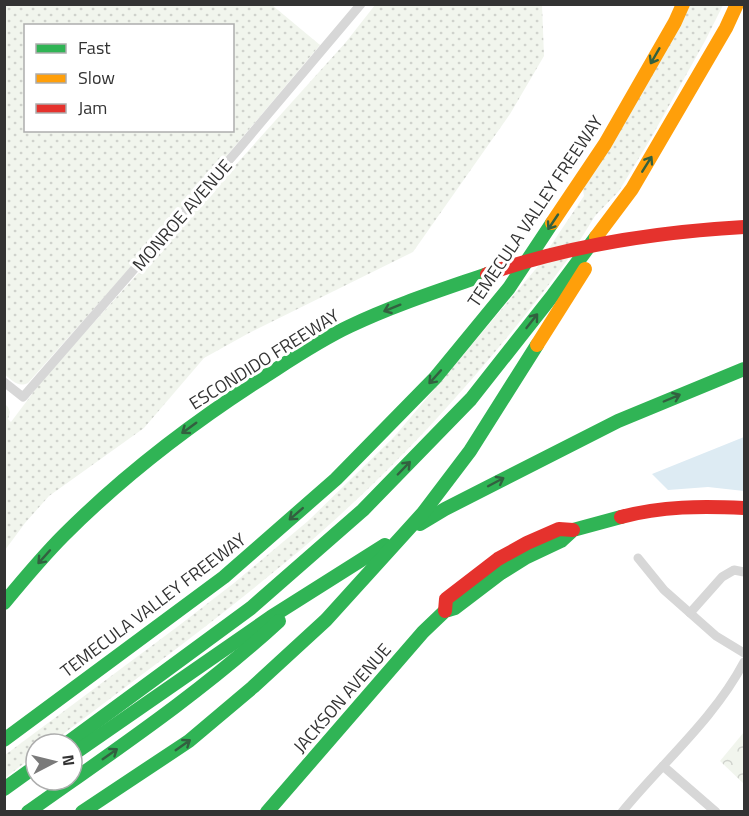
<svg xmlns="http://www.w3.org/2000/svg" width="749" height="816" font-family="'Titillium Web',sans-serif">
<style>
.grass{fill:url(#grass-dots);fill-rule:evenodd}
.park{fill:url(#park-crowns)}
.water{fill:#ddebf3}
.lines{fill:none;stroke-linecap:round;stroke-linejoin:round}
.street{stroke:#d7d7d7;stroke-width:9}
.fast{stroke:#30b455;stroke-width:14}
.slow{stroke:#ff9f0a;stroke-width:14}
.jam{stroke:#e5322d;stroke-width:14}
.oneway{stroke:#32603f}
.labels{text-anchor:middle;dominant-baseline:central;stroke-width:6;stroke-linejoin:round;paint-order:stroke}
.street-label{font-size:18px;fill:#333;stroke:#fff}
</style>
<defs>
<pattern id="grass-dots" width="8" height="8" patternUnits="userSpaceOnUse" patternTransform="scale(1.5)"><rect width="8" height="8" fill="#f1f5ed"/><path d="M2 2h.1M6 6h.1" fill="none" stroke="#cfd2cc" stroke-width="1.8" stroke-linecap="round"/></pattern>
<pattern id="park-crowns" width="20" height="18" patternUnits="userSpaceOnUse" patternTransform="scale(1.5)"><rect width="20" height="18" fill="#f1f5ed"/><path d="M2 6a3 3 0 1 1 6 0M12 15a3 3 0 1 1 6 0" fill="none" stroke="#cfd2cc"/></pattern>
</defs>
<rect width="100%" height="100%" fill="#fff"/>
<g class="grass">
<path d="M4,5H272L320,45L176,216L28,383C18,388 12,380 4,374ZM26,26H232V130H26Z"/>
<polygon points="375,5 542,5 544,56 510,114 413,252 249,333 204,358 144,428 49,496 25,523 5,550 5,404 8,407 10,412 8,419 11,422 44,378 346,42"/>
<polygon points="689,5 723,5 705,41 651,138 619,191 595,216 577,245 545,254 584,196 583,190"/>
<path d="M574,251C493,361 402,464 298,552C218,619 133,681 50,744H36V754L5,778V755L177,627L234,583L308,521L394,437L545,258Z"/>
</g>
<polygon class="park" points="744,732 744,784 720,761"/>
<polygon class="water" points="744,437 744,491 708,487 668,490 652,474"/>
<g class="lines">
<g class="street">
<polyline points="4,382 23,397 237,151 361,4"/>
<polyline points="638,558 664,590 716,636 744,653"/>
<polyline points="690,613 722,577 734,570 744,572"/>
<polyline points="663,766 716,812"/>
<path d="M622,812C663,762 714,719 744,662"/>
</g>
<g class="fast">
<polyline points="420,524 445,509 618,421 744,369"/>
<path d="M4,603C23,580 43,556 64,535C125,474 192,423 264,377C292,359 320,340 350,326C394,305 441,290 487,274"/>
<polyline points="4,740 224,577 336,479 435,378 509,288 552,223"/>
<polyline points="66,744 251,608 363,510 471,399 553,295 596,237"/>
<polyline points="72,755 271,617 385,545"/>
<polyline points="4,789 36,766"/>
<path d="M28,812C114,751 202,692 279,621"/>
<polyline points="82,812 189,741 253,687 326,620 423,513 470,451 537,345"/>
<polyline points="267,812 423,632 445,611 455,608 501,573 525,558 561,541 573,530 621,517"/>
</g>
<g class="slow">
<polyline points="552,223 605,144 675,22 683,4"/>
<polyline points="596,237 632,189 726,28 737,4"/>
<polyline points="537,345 585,269"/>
</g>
<g class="jam">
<path d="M487,274C570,245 656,232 744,227"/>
<path d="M621,517C662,506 702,506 744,508"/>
<polyline points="445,611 446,599 498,559 527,543 559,529 573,530"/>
</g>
</g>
<defs><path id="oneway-shaft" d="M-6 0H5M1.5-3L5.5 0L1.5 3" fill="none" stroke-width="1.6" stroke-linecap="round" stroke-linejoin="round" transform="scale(1.5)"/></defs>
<g class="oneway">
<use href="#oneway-shaft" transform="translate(655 56) rotate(120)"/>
<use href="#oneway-shaft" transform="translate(647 164) rotate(-58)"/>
<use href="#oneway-shaft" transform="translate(553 222) rotate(124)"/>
<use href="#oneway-shaft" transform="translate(392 308) rotate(158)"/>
<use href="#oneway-shaft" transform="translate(532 321) rotate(-52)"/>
<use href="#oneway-shaft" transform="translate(435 377) rotate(132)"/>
<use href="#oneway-shaft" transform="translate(672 398) rotate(-23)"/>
<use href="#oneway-shaft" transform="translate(189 428) rotate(144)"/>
<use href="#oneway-shaft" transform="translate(404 468) rotate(-46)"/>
<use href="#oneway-shaft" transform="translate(496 482) rotate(-28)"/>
<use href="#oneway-shaft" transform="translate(296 514) rotate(139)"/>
<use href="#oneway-shaft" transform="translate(44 557) rotate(132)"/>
<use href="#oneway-shaft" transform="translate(183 745) rotate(-35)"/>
<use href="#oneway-shaft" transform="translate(110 754) rotate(-35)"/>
</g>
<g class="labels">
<g class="street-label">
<text transform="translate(535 211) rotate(-56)">TEMECULA VALLEY FREEWAY</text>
<text transform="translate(182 215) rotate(-49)">MONROE AVENUE</text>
<text transform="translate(264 359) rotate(-32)">ESCONDIDO FREEWAY</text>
<text transform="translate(153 605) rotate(-37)">TEMECULA VALLEY FREEWAY</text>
<text transform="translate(342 698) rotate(-49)">JACKSON AVENUE</text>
</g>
</g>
<rect width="749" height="816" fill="none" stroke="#333333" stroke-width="12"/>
<rect x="24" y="24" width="210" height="108" fill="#ffffff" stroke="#adadad" stroke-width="1.5"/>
<rect x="36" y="44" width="30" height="9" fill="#30b455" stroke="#adadad" stroke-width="1.5"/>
<text x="78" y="54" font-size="18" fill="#333333">Fast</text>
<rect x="36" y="74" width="30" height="9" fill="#ff9f0a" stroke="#adadad" stroke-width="1.5"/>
<text x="78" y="84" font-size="18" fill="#333333">Slow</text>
<rect x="36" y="104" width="30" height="9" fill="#e5322d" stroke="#adadad" stroke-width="1.5"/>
<text x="78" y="114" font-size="18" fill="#333333">Jam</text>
<g transform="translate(54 762) rotate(83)"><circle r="28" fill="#ffffff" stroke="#adadad" stroke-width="1.5"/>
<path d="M0-4.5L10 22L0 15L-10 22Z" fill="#7a7a7a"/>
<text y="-9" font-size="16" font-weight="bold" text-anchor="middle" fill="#333333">N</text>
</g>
</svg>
